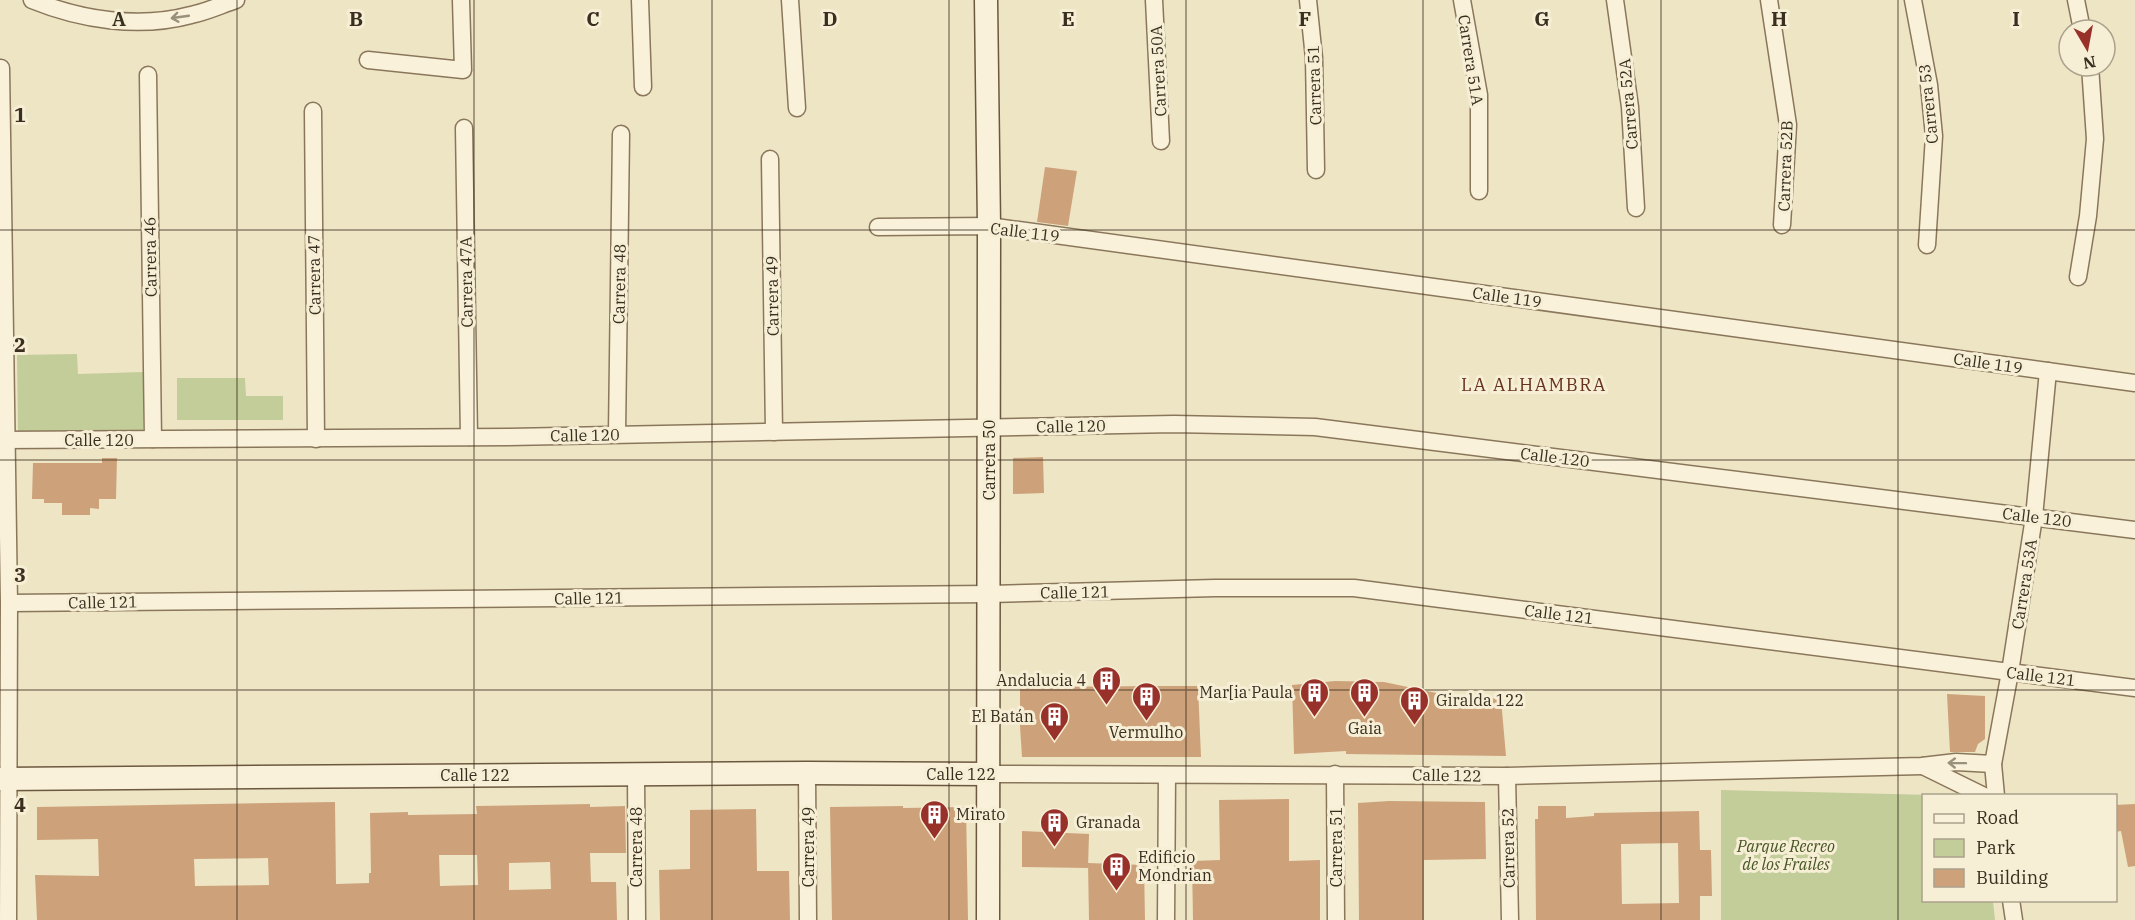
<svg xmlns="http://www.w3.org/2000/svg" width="2135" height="920" font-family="'IBM Plex Serif',serif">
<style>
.green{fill:#c3cd99}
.building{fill:#cda27b;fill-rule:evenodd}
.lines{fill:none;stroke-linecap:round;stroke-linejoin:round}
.street-casing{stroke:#8a775b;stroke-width:19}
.secondary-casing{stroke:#6c583e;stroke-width:25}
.street{stroke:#f9f1d9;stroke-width:16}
.secondary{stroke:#f9f1d9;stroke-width:22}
.oneway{stroke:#9a907c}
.grid{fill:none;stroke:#3a2e1f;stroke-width:1.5;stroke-opacity:0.55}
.labels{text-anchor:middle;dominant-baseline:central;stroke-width:6;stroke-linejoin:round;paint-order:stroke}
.street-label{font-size:16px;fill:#3a2e1f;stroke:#f6eed5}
.poi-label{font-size:16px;fill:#3a2e1f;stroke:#f6eed5;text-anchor:start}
.park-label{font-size:16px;font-style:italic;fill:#475625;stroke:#f6eed5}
.neighbourhood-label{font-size:18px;letter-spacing:1.5px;fill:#67321e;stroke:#f6eed5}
.grid-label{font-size:20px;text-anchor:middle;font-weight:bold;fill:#3a2e1f;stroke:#f6eed5;stroke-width:6;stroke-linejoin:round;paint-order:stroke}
</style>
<rect width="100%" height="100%" fill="#eee5c5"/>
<g class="green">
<polygon points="77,354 78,374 143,372 143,431 18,434 17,355"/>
<polygon points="177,378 245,378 246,396 283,396 283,420 177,420"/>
<polygon points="1721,790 1933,795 1924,796 1924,900 1993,901 1995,920 1721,920"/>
</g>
<g class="building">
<polygon points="1045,167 1077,171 1068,226 1037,222"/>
<polygon points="1043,457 1044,493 1013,494 1013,458"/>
<polygon points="102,458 117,458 116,499 99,499 99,509 90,508 90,515 62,515 62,503 44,503 44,499 32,499 33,463 102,463"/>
<polygon points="1335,681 1384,682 1446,695 1501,699 1506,756 1346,754 1346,751 1294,754 1292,685"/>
<polygon points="1163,686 1198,686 1201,757 1022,757 1020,726 1020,687"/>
<polygon points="1947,694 1985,696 1985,739 1978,744 1975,752 1950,752"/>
<polygon points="1289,799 1289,861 1320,860 1320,920 1193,920 1192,861 1220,860 1219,800"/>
<polygon points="1389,801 1485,802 1486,859 1424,860 1424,920 1359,920 1358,803"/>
<path d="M335,802L336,884L369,883V873H371L370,813L408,812V815L477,814L476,806L590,804V807L625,806L626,853H590L591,882H616L617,920H37L35,875L99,876L98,839L37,840V807ZM439,855H477L478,885L440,886ZM268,858L269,885L195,886L194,859ZM550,862L551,889L509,890V863Z"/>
<polygon points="2135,804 2135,866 2128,867 2121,831 2115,832 2115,805"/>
<polygon points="903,806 903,808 966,807 968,920 832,920 830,807"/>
<path d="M1538,806H1566V818L1594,816V813L1699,811L1700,850H1711L1712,896H1700V920H1536L1535,819H1538ZM1678,843L1679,903L1622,904L1621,844Z"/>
<polygon points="756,809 757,871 789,871 790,920 660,920 659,870 690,869 690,810"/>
<polygon points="1022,831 1089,834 1088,868 1022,867"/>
<polygon points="1088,863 1144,865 1145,920 1089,920"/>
</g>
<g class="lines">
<defs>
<g id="street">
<path d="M32,0C81,20 139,29 191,15C206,12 221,5 236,0"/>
<polyline points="640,0 643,87"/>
<polyline points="790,0 797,108"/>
<polyline points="1154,0 1161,141"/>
<polyline points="1308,0 1314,58 1316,170"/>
<polyline points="1462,0 1479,95 1479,191"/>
<polyline points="1615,0 1630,107 1636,208"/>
<polyline points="1769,0 1788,125 1782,225"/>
<polyline points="1913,0 1929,85 1934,136 1927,245"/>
<polyline points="2076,0 2082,30"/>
<polyline points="368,60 463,70 461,0"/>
<polyline points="1,68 9,603 8,920"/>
<polyline points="148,75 153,439"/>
<polyline points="313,111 316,439"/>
<polyline points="464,128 469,437"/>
<polyline points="770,159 774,432"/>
<polyline points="878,227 989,226 2135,383"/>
<polyline points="2078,277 2088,216 2095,139 2090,66"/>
<polyline points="617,434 621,134"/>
<polyline points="0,440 509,437 1174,424 1315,427 2135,530"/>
<polyline points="9,603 990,594 1215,588 1354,588 2135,688"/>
<polyline points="1923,766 1984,796"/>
<polyline points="807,773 808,920"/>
<polyline points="636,774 637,920"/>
<polyline points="989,774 1507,776 1922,766 1956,762 1993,764"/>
<polyline points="1335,774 1336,920"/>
<polyline points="1507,776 1510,920"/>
<polyline points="1996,796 1993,764 2010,672 2034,517 2048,371"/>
<polyline points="2011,900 2014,920"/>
<polyline points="1166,920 1167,775"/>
</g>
<g id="secondary">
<polyline points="986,0 989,226 988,920"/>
<polyline points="0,779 807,773 989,774"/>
</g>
</defs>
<use href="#street" class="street-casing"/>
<use href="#secondary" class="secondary-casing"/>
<use href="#street" class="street"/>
<use href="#secondary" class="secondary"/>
</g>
<defs><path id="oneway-shaft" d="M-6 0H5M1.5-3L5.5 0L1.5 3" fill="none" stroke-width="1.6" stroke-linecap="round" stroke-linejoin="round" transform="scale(1.5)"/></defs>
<g class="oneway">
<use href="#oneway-shaft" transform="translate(180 17) rotate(172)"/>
<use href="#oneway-shaft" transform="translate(1957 763) rotate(-179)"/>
</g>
<path class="grid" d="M237,0V920M474,0V920M712,0V920M949,0V920M1186,0V920M1423,0V920M1661,0V920M1898,0V920M0,230H2135M0,460H2135M0,690H2135"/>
<defs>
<symbol id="building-pin" viewBox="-11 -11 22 30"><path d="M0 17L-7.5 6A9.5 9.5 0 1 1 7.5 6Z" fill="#99312b" stroke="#f6eed5"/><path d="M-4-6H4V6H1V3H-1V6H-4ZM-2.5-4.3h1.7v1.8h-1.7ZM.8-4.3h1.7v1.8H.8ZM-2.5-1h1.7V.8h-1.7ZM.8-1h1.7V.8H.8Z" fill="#fff"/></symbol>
</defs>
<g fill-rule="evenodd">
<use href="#building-pin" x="1090" y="664" width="33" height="45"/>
<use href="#building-pin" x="1298" y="676" width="33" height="45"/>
<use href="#building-pin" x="1348" y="676" width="33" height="45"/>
<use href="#building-pin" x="1130" y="680" width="33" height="45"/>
<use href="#building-pin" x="1398" y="684" width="33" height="45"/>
<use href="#building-pin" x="1038" y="700" width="33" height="45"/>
<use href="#building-pin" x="918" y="798" width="33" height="45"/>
<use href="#building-pin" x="1038" y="806" width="33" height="45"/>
<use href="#building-pin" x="1100" y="850" width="33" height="45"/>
</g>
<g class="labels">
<g class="street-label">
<text transform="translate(1471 60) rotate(81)">Carrera 51A</text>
<text transform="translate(1158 71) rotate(-93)">Carrera 50A</text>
<text transform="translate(1314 85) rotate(-92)">Carrera 51</text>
<text transform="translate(1628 104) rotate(-95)">Carrera 52A</text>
<text transform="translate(1928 104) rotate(-96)">Carrera 53</text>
<text transform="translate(1785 166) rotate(-88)">Carrera 52B</text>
<text transform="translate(1025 232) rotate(7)">Calle 119</text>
<text transform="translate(150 257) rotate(-91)">Carrera 46</text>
<text transform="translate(314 275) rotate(-91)">Carrera 47</text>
<text transform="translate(466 282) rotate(-91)">Carrera 47A</text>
<text transform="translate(619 284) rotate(-89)">Carrera 48</text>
<text transform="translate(772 296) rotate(-91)">Carrera 49</text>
<text transform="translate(1507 297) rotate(8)">Calle 119</text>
<text transform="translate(1988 363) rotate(8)">Calle 119</text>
<text transform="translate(1071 426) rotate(-1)">Calle 120</text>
<text transform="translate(585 435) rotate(-1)">Calle 120</text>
<text x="99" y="440">Calle 120</text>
<text transform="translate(1555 457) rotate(7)">Calle 120</text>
<text transform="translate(989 460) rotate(-90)">Carrera 50</text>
<text transform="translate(2037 517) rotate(7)">Calle 120</text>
<text transform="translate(2024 584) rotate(-81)">Carrera 53A</text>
<text transform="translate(1075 592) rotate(-1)">Calle 121</text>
<text transform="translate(589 598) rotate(-1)">Calle 121</text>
<text transform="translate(103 602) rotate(-1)">Calle 121</text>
<text transform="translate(1559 614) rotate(7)">Calle 121</text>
<text transform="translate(2041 676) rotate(7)">Calle 121</text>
<text x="961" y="774">Calle 122</text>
<text x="475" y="775">Calle 122</text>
<text transform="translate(1447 775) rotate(1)">Calle 122</text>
<text transform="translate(636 847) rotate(-90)">Carrera 48</text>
<text transform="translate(808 847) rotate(-90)">Carrera 49</text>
<text transform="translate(1336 847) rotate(-90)">Carrera 51</text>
<text transform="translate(1508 848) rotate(-91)">Carrera 52</text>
</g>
<g class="poi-label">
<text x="1086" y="680" text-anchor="end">Andalucia 4</text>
<text x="1293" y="692" text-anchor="end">Mar[ia Paula</text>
<text x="1436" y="700">Giralda 122</text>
<text x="1034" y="716" text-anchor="end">El Batán</text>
<text x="1365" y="728" text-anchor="middle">Gaia</text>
<text x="1146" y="732" text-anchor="middle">Vermulho</text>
<text x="956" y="814">Mirato</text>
<text x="1076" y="822">Granada</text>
<text x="1138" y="857">Edificio<tspan x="1138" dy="18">Mondrian</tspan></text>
</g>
<g class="park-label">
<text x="1786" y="846">Parque Recreo<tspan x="1786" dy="18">de los Frailes</tspan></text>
</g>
<g class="neighbourhood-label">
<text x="1534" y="384">LA ALHAMBRA</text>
</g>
</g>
<g class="grid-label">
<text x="119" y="26">A</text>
<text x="356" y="26">B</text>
<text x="593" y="26">C</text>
<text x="830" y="26">D</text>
<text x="1068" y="26">E</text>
<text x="1305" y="26">F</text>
<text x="1542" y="26">G</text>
<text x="1779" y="26">H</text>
<text x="2016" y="26">I</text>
<text x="20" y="122">1</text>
<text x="20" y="352">2</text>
<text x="20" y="582">3</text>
<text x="20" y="812">4</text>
</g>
<rect x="1922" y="794" width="195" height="108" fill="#f6eed5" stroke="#aba18c" stroke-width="1.5"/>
<rect x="1934" y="814" width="30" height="9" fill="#f9f1d9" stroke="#aba18c" stroke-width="1.5"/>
<text x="1976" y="824" font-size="18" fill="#3a2e1f">Road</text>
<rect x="1934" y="839" width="30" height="18" fill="#c3cd99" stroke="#aba18c" stroke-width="1.5"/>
<text x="1976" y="854" font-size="18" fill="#3a2e1f">Park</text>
<rect x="1934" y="869" width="30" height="18" fill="#cda27b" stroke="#aba18c" stroke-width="1.5"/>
<text x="1976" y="884" font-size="18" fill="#3a2e1f">Building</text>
<g transform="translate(2087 48) rotate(170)"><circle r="28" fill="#f6eed5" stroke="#aba18c" stroke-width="1.5"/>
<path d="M0-4.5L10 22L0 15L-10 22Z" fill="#99312b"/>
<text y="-9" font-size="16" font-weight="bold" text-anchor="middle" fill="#3a2e1f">N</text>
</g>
</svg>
